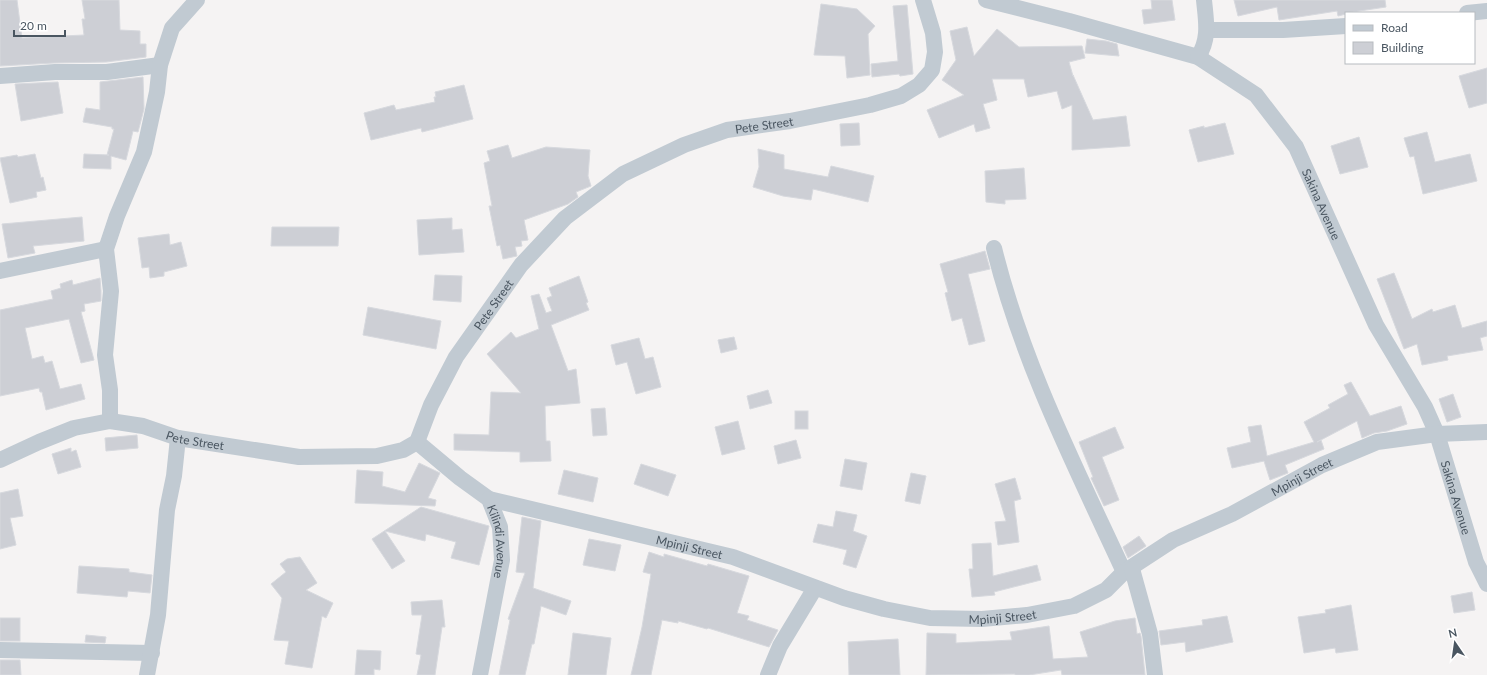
<svg xmlns="http://www.w3.org/2000/svg" width="1487" height="675" font-family="Lato,sans-serif">
<style>
.building{fill:#cdcfd5;stroke:#d7d9de}
.lines{fill:none;stroke-linecap:round;stroke-linejoin:round}
.minor{stroke:#c1cad2;stroke-width:16}
.labels{text-anchor:middle;dominant-baseline:central;stroke-width:3;stroke-linejoin:round;paint-order:stroke}
.street-label{font-size:12px;fill:#4a5661;stroke:#fff}
</style>
<rect width="100%" height="100%" fill="#f5f3f3"/>
<g class="building">
<polygon points="0,0 17,0 22,38 84,35 82,19 85,19 82,0 119,0 120,30 140,31 140,44 146,44 146,57 106,62 54,63 0,66"/>
<polygon points="1151,0 1172,0 1175,20 1144,24 1142,10 1152,9"/>
<polygon points="1234,0 1385,0 1386,7 1346,13 1346,14 1338,16 1337,11 1279,20 1277,7 1238,16"/>
<polygon points="821,4 857,9 875,26 868,34 870,75 847,78 845,56 814,55"/>
<polygon points="907,5 913,74 900,76 899,74 872,77 871,64 898,61 893,6"/>
<polygon points="967,27 974,56 997,29 1019,47 1082,46 1085,58 1069,62 1073,76 1073,75 1093,120 1126,116 1130,146 1072,150 1072,105 1062,109 1057,91 1028,97 1024,79 992,79 997,100 983,104 990,128 976,132 974,124 939,138 927,110 964,95 942,80 956,60 950,31"/>
<polygon points="1087,39 1106,41 1117,44 1119,56 1085,53"/>
<polygon points="1487,68 1487,103 1469,108 1459,76"/>
<polygon points="143,77 144,109 138,132 133,131 126,160 111,156 111,169 83,168 84,154 109,155 107,155 114,129 112,129 112,127 83,122 86,108 100,110 100,82"/>
<polygon points="58,82 63,113 21,121 15,84"/>
<polygon points="464,85 473,119 422,132 421,128 371,140 364,113 394,105 396,110 435,102 434,97 436,97 435,92"/>
<polygon points="859,123 860,145 841,146 840,124"/>
<polygon points="1225,123 1234,154 1198,162 1189,130 1204,126 1204,128"/>
<polygon points="1427,132 1435,162 1470,154 1477,181 1423,194 1414,156 1410,157 1404,138"/>
<polygon points="1359,137 1368,167 1340,174 1331,146"/>
<polygon points="508,145 512,158 546,147 590,150 588,176 591,186 576,192 578,197 568,204 524,220 528,240 521,241 522,246 515,247 517,256 503,259 500,245 497,246 489,206 492,206 484,163 490,161 487,151"/>
<polygon points="758,149 784,155 784,169 828,177 831,166 874,176 868,202 813,189 811,200 783,196 753,187 759,167"/>
<polygon points="35,154 41,178 43,177 46,190 36,192 37,197 10,203 0,158 17,155 18,157"/>
<polygon points="1024,168 1026,199 1005,200 1005,204 986,202 985,171"/>
<polygon points="82,217 84,241 33,246 35,253 8,258 2,224"/>
<polygon points="452,218 452,230 462,229 464,252 419,255 417,220"/>
<polygon points="272,227 339,227 338,246 271,246"/>
<polygon points="169,234 170,245 181,242 187,266 164,272 164,276 150,278 149,267 142,268 138,238"/>
<polygon points="985,251 990,269 968,274 985,341 969,345 962,318 952,321 945,293 948,292 940,264"/>
<polygon points="1394,273 1412,319 1432,309 1433,312 1455,305 1462,328 1487,321 1487,336 1480,338 1483,350 1447,356 1448,360 1422,365 1417,344 1404,349 1377,279"/>
<polygon points="435,275 462,276 461,302 433,300"/>
<polygon points="579,276 588,302 586,303 589,310 551,325 568,371 576,369 580,403 545,406 546,441 550,441 551,461 520,462 520,452 454,450 454,434 489,435 491,392 521,393 487,354 511,332 516,338 539,329 531,296 539,294 546,313 552,311 547,298 552,296 549,288"/>
<polygon points="100,278 101,291 101,301 84,304 85,311 81,312 94,360 81,363 69,319 25,328 32,359 43,356 45,363 52,361 60,389 81,384 85,399 46,410 42,392 40,392 39,388 0,396 0,310 53,299 51,291 61,288 60,284 72,280 73,285"/>
<polygon points="368,307 441,321 436,349 363,335"/>
<polygon points="734,337 737,349 721,353 718,340"/>
<polygon points="639,338 645,359 653,357 661,387 636,394 627,362 616,365 611,345"/>
<polygon points="1351,382 1370,416 1401,406 1407,424 1387,431 1374,433 1362,438 1357,421 1317,442 1321,440 1324,449 1285,465 1288,473 1270,480 1264,461 1232,468 1227,448 1251,442 1248,427 1261,425 1267,456 1314,442 1304,422 1330,408 1328,405 1348,394 1344,385"/>
<polygon points="768,390 772,403 750,409 747,396"/>
<polygon points="1453,394 1461,417 1447,422 1439,399"/>
<polygon points="605,408 607,435 593,436 591,409"/>
<rect x="795" y="411" width="13" height="18"/>
<polygon points="738,421 745,449 722,455 715,427"/>
<polygon points="1115,427 1124,448 1102,457 1119,500 1104,506 1091,478 1093,477 1079,442"/>
<polygon points="137,435 138,448 106,451 105,438"/>
<polygon points="796,440 801,458 778,464 774,446"/>
<polygon points="71,448 71,452 76,450 81,467 58,474 52,454"/>
<polygon points="845,459 867,463 862,490 840,486"/>
<polygon points="419,463 440,473 428,498 436,500 435,506 355,503 357,470 383,472 382,486 405,492"/>
<polygon points="641,464 676,475 668,496 634,484"/>
<polygon points="564,470 598,478 593,502 558,494"/>
<polygon points="911,473 926,476 920,504 905,501"/>
<polygon points="1015,478 1021,499 1014,501 1019,542 998,545 995,522 1006,521 995,484"/>
<polygon points="18,489 23,516 10,518 16,545 0,549 0,493"/>
<polygon points="421,507 489,526 479,565 451,558 456,542 426,534 425,541 385,531 405,561 392,569 372,539"/>
<polygon points="836,511 857,515 853,531 867,536 856,568 843,564 847,550 813,542 818,524 833,527"/>
<polygon points="522,517 541,521 533,588 571,601 566,615 541,606 534,644 532,644 525,675 499,675 510,620 508,619 525,573 516,572"/>
<polygon points="1139,536 1146,546 1128,558 1123,547"/>
<polygon points="589,539 621,545 615,571 583,565"/>
<polygon points="991,543 993,576 1037,565 1041,580 994,592 995,595 972,597 969,569 973,569 972,544"/>
<polygon points="649,552 664,557 664,554 707,566 708,564 749,576 737,613 749,616 747,620 778,630 769,647 708,628 707,629 678,621 678,623 662,620 651,675 631,675 642,627 651,574 643,572"/>
<polygon points="300,557 317,583 306,590 333,603 326,618 322,616 312,668 285,664 289,641 274,640 282,598 271,584 286,572 280,564 287,559"/>
<polygon points="79,566 129,569 129,572 152,575 150,593 128,591 127,597 77,593"/>
<polygon points="1472,592 1475,610 1454,613 1451,596"/>
<polygon points="442,600 445,627 442,627 435,675 417,675 421,655 416,654 422,615 412,615 411,602"/>
<polygon points="1351,605 1358,650 1336,653 1335,648 1304,653 1298,617 1326,613 1325,610"/>
<polygon points="1227,616 1233,642 1186,652 1185,642 1161,645 1159,631 1203,625 1202,620"/>
<rect x="0" y="618" width="20" height="23"/>
<polygon points="1135,618 1137,634 1140,633 1141,636 1145,675 1062,675 1061,670 1029,675 1015,675 1015,674 926,675 927,633 956,634 956,643 1012,640 1010,632 1049,626 1053,659 1088,657 1080,632 1115,621"/>
<polygon points="573,633 611,638 606,675 568,675"/>
<polygon points="86,635 106,637 105,643 85,642"/>
<polygon points="898,639 900,675 849,675 848,642"/>
<polygon points="357,650 381,651 380,670 374,669 374,675 355,675"/>
<polygon points="0,660 20,660 21,675 0,675"/>
</g>
<g class="lines">
<g class="minor">
<path id="s1" d="M986,0L1069,21L1198,57L1256,95L1296,147L1376,325L1425,407L1437,434L1476,562L1487,584"/>
<polyline points="1467,13 1487,11"/>
<polyline points="1207,30 1283,30 1346,26"/>
<path d="M1198,57C1210,38 1206,21 1204,0"/>
<polyline points="0,76 55,72 107,72 160,65"/>
<path d="M994,248C1022,362 1075,466 1124,572"/>
<polyline points="0,271 106,249"/>
<polyline points="110,421 110,390 105,355 111,291 106,249 117,216 144,152 157,92 160,65 172,28 197,0"/>
<path id="s2" d="M417,442L460,478L489,499L500,527L502,560L480,675"/>
<path id="s3" d="M0,460L39,442L74,428L110,421L143,426L178,438L299,457L377,456L403,450L417,442L431,405L456,357L521,265L565,218L623,174L684,145L727,130L790,121L870,105L901,96L919,85L932,70L935,52L933,33L923,0"/>
<path id="s4" d="M489,499L733,557L844,598L884,609L930,618L982,619L1027,615L1074,606L1106,590L1124,572L1173,540L1232,514L1322,465L1377,442L1437,434L1487,432"/>
<polyline points="1132,569 1150,634 1155,675"/>
<polyline points="0,650 152,653"/>
<polyline points="147,675 158,615 167,510 174,476 178,438"/>
<polyline points="768,675 780,646 815,588"/>
</g>
</g>
<g class="labels">
<g class="street-label">
<text stroke="none"><textPath href="#s3" startOffset="925">Pete Street</textPath></text>
<text stroke="none"><textPath href="#s1" startOffset="417">Sakina Avenue</textPath></text>
<text stroke="none"><textPath href="#s3" startOffset="589">Pete Street</textPath></text>
<text stroke="none"><textPath href="#s3" startOffset="205">Pete Street</textPath></text>
<text stroke="none"><textPath href="#s4" startOffset="866">Mpinji Street</textPath></text>
<text stroke="none"><textPath href="#s1" startOffset="741">Sakina Avenue</textPath></text>
<text stroke="none"><textPath href="#s2" startOffset="136">Kilindi Avenue</textPath></text>
<text stroke="none"><textPath href="#s4" startOffset="206">Mpinji Street</textPath></text>
<text stroke="none"><textPath href="#s4" startOffset="530">Mpinji Street</textPath></text>
</g>
</g>
<rect x="1345" y="12" width="130" height="52" fill="#ffffff" stroke="#b7bbc0"/>
<rect x="1353" y="25" width="20" height="6" fill="#c1cad2" stroke="#b7bbc0"/>
<text x="1381" y="32" font-size="12" fill="#4a5661">Road</text>
<rect x="1353" y="42" width="20" height="12" fill="#cdcfd5" stroke="#b7bbc0"/>
<text x="1381" y="52" font-size="12" fill="#4a5661">Building</text>
<g transform="translate(1455 643) rotate(347)" stroke="#ffffff" stroke-width="3" paint-order="stroke">
<path d="M0-3L7 15L0 10L-7 15Z" fill="#4a5661"/>
<text y="-6" font-size="11" font-weight="bold" text-anchor="middle" fill="#4a5661">N</text>
</g>
<path d="M14 30v6h51v-6" fill="none" stroke="#4a5661" stroke-width="2"/>
<text x="20" y="30" font-size="12" fill="#4a5661" stroke="#ffffff" stroke-width="3" paint-order="stroke">20 m</text>
</svg>
